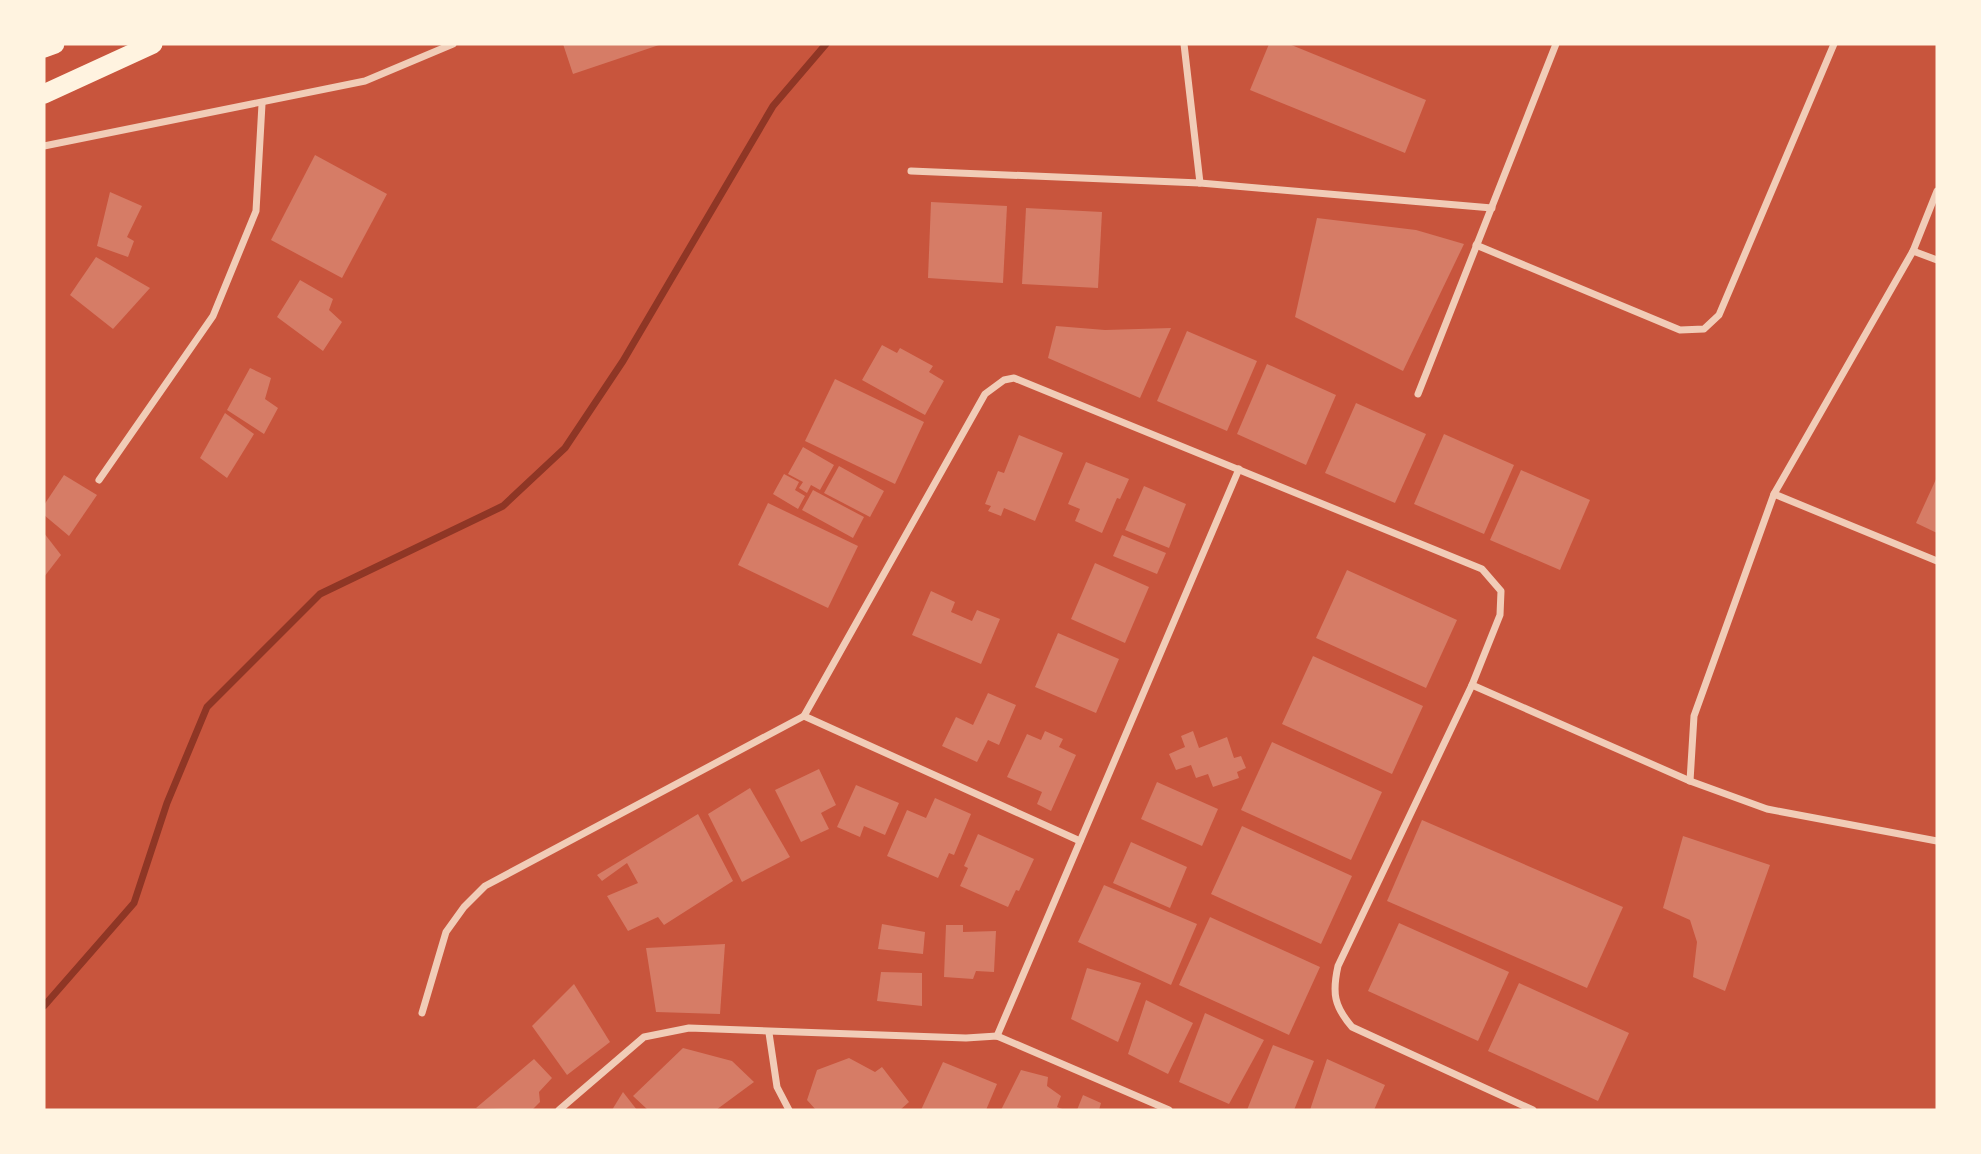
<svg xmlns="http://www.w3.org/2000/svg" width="1981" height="1154" font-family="Mulish,sans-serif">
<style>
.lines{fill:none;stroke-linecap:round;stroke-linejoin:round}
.stream{stroke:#8f3625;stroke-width:7}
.building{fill:#d67c66}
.minor{stroke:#f1ccb7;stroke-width:7}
.motorway{stroke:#fff3e0;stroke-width:19}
</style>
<rect width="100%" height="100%" fill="#c8553d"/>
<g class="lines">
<polyline class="stream" points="44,1006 134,903 167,803 207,707 320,594 503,506 565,448 623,361 773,106 826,44"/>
</g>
<g class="building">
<polygon points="563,44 662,44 573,74"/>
<polygon points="1269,44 1289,44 1426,100 1405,153 1250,90"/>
<polygon points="315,155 387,194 342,278 271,240"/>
<polygon points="110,192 142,206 127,237 134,241 128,257 97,246"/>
<polygon points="931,202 1007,206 1003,283 928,278"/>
<polygon points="1026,208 1102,212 1098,288 1022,284"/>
<polygon points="1317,218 1416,230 1464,244 1403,371 1295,317"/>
<polygon points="96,257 150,288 113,329 70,295"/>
<polygon points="300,280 333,299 329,310 342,322 323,351 277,317"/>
<polygon points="1056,326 1105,330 1171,328 1140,398 1048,358"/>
<polygon points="1187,331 1257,361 1227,431 1157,401"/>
<polygon points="882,345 897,353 900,348 933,366 929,372 944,381 925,415 862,380"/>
<polygon points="1267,364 1336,395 1306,465 1237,434"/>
<polygon points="250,368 271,378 265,399 278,408 264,434 227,410"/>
<polygon points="835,379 924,422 895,484 805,441"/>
<polygon points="1356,403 1426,434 1395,503 1325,473"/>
<polygon points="225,413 254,434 227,478 200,458"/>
<polygon points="1444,434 1514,465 1484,534 1414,504"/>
<polygon points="1019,435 1063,453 1035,521 1004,508 1001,516 988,511 991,506 985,504 998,471 1004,473"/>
<polygon points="803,447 834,465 820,490 811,485 807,493 799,488 803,482 788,474"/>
<polygon points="1086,462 1129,479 1120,499 1117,498 1102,533 1075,521 1080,509 1068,504"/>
<polygon points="839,466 884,491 870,517 824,493"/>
<polygon points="1521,470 1590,500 1560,570 1490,540"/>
<polygon points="784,474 799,482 795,490 805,496 798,509 773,494"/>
<polygon points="64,475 97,495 69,536 44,515 44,505"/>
<polygon points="1937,477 1937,533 1916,523"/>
<polygon points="1144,486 1186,504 1169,548 1125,530"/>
<polygon points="813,490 864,517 853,538 802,510"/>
<polygon points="768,503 858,546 828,608 738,565"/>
<polygon points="44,533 61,555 44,577"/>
<polygon points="1122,535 1166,553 1157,574 1113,556"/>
<polygon points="1095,563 1149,587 1125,643 1071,619"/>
<polygon points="1347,570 1457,620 1426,688 1316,638"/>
<polygon points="931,591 955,602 951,612 972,621 977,610 1000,619 981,664 912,635"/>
<polygon points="1058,633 1119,659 1096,713 1035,687"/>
<polygon points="1313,656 1423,706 1392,774 1282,724"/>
<polygon points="988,693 1016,705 999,745 988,740 977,762 942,746 956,717 973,725"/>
<polygon points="1045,731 1063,739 1059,747 1076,755 1051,811 1037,804 1042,792 1007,777 1027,734 1041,740"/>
<polygon points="1193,731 1199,748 1227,737 1234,758 1241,756 1246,768 1237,772 1239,778 1213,787 1208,774 1196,778 1191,765 1176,770 1169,754 1185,747 1181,736"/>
<polygon points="1272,742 1382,792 1351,860 1241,810"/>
<polygon points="819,769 836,805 821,813 829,829 801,842 775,790"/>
<polygon points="1157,782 1218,809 1202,846 1141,819"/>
<polygon points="856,785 899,803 885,835 864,826 860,837 837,827"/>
<polygon points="750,788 790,857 742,882 708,814"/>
<polygon points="935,798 971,814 954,855 949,853 938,878 887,856 907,810 926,818"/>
<polygon points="698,814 733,881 664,925 658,917 628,931 607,896 638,883 627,863 602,881 597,875"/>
<polygon points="1422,820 1623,907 1587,988 1387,901"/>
<polygon points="1242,826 1352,876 1321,944 1211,894"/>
<polygon points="978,834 1034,859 1019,891 1016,890 1008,907 960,886 968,868 964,866"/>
<polygon points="1683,836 1770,865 1725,991 1693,977 1697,942 1690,920 1663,908"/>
<polygon points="1131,842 1187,867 1170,908 1113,883"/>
<polygon points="1104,885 1197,924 1171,985 1078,942"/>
<polygon points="1210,917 1320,967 1289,1035 1179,985"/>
<polygon points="1399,923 1509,972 1478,1041 1368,991"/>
<polygon points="882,924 925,932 923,954 878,949"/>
<polygon points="946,925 963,925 963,932 996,931 994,972 976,971 973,979 944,977"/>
<polygon points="725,944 720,1014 656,1012 646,948"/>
<polygon points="1087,968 1141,983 1118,1042 1071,1019"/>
<polygon points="881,972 922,973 922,1006 877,1001"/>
<polygon points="1519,983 1629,1033 1598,1101 1488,1051"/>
<polygon points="574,984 610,1042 567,1075 532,1026"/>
<polygon points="1146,1000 1193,1023 1168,1074 1128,1054"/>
<polygon points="1205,1013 1264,1040 1229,1104 1179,1082"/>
<polygon points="1273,1045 1314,1061 1294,1110 1247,1110"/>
<polygon points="683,1048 732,1061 754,1082 716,1110 648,1110 633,1096"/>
<polygon points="849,1058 875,1072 882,1067 909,1102 900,1110 816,1110 807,1100 817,1070"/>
<polygon points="534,1059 552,1078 539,1092 540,1102 532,1110 476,1108"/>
<polygon points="1327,1059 1385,1085 1374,1110 1310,1110"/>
<polygon points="943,1062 997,1084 986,1110 921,1110"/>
<polygon points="1021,1070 1048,1077 1047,1086 1061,1096 1057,1107 1065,1110 1001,1110"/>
<polygon points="623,1092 637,1110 612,1110"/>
<polygon points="1083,1095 1101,1103 1099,1110 1077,1110"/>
</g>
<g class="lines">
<g class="minor">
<polyline points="1184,44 1200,183"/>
<polyline points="44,146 365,81 453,44"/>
<polyline points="911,171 1200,183 1492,208"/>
<polyline points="1476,245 1680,330 1704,329 1719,315 1834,44"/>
<polyline points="1913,251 1937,260"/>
<polyline points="1418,394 1556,44"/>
<polyline points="99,480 213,316 256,211 262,104"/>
<polyline points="1774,494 1937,561"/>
<path d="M1472,685L1338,966C1332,993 1334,1006 1352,1027L1533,1110"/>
<polyline points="804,716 1080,841"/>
<polyline points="1690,781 1694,716 1774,494 1913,251 1937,191"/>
<polyline points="422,1013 446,932 464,907 485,886 804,716 985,394 1004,380 1014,378 1482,569 1501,591 1500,615 1472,685 1690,781 1767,809 1937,841"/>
<polyline points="769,1033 777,1087 789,1110"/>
<polyline points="997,1036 1239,469"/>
<polyline points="559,1110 644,1037 689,1028 966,1038 997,1036 1169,1110"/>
</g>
<g class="motorway">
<polyline points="44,48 55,44"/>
<polyline points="44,94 153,44"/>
</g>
</g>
<rect width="1981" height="1154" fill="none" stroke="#fff3e0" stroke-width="91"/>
</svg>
